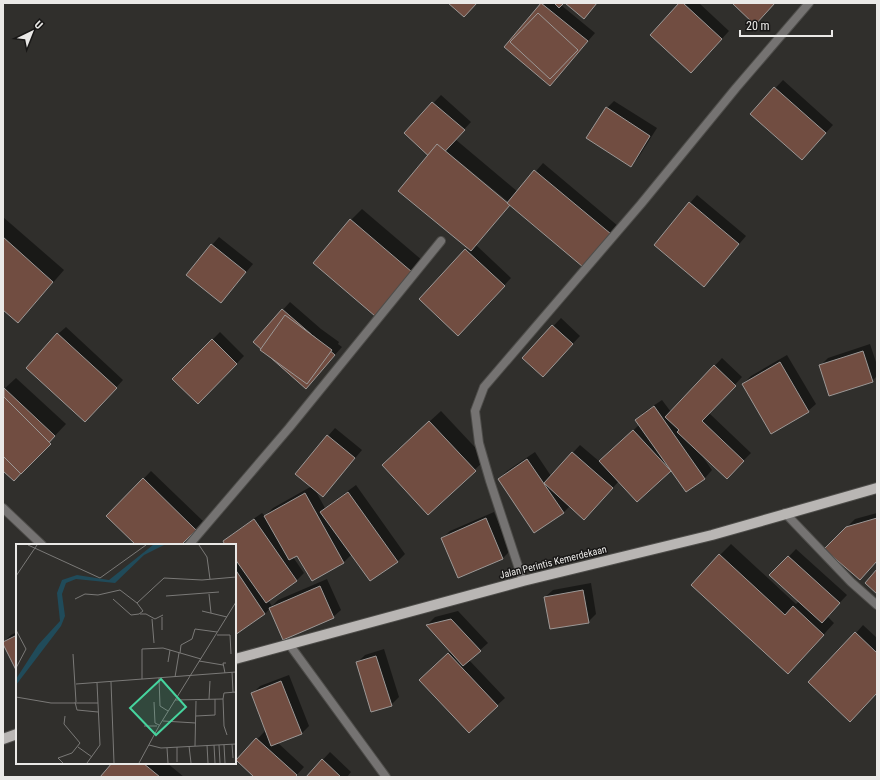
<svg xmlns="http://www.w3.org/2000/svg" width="880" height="780" font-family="'Roboto Condensed',sans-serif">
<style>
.shadow{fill:#0007}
.building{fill:#714d41;stroke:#9c9896}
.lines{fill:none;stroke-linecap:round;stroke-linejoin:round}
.street-casing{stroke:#4e4d4a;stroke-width:10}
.primary-casing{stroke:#4e4d4a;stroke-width:12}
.street{stroke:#757372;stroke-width:8}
.primary{stroke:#b9b6b4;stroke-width:10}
.labels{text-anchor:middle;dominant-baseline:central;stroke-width:3;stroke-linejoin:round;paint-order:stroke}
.street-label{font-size:10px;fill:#eae9e7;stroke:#181716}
.inset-road{fill:none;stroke:#7a7977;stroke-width:1}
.view{fill:#46d49e;fill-opacity:0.15;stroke:#46d49e;stroke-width:2}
.inset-edge{fill:none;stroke:#eae9e7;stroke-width:2}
</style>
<rect width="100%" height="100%" fill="#302f2c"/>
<g class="shadow">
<polygon points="543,3 563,3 561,5 595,33 550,85 506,47"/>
<polygon points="680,3 699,3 729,31 699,64"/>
<polygon points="783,80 833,125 809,151 751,114"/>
<polygon points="441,95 471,122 455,139 518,192 543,163 618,226 591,258 512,205 445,150 444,151 509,206 476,245 511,278 466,327 420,299 468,248 432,152 405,133"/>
<polygon points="614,101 657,128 638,158 631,165 607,108"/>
<polygon points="697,195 746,236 704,285 690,203"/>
<polygon points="362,209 423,261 386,303 351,220"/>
<polygon points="3,217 64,270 29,310 3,309"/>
<polygon points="219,237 253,264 221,302 212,245"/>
<polygon points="290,302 321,329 339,342 338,344 342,347 306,387 261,350 262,349 254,342"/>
<polygon points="561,318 580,336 550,368 523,358"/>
<polygon points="66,327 123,380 92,414 58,334"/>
<polygon points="220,332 244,356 198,403 174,379"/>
<polygon points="870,344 877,365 877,376 872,381 820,366 828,358"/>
<polygon points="787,355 816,404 808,411 743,384 751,376"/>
<polygon points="722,358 742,377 709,413 751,453 727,477 700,453 712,470 705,478 686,491 671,469 637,501 619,481 592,511 570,506 563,513 499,479 507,471 535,452 551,476 580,445 600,462 640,424 637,420 644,412 662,400 671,412"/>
<polygon points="16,378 66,424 14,479 3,469 3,390"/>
<polygon points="441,411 486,459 428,514 394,454"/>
<polygon points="335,428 362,450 323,496 314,488 325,508 356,485 405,554 398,561 371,580 352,554 344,562 312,580 298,554 293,557 304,573 297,580 268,600 272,606 278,600 327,579 341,610 333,617 270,608 265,614 235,634 235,564 238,562 235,557 235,545 227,545 224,541 232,534 262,513 265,516 273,508 312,486 328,436"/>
<polygon points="151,471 203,521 180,545 138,545 108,516"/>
<polygon points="494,512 510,551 503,558 459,577 442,539 450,531"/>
<polygon points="877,513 877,560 826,548 855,519"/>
<polygon points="731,544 796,604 799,601 771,575 796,549 847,595 827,616 834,623 799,662 720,555"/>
<polygon points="591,583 596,614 588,622 545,597 553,590"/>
<polygon points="458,611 488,643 469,660 505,698 469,731 428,672 451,651 427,625 435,617"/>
<polygon points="863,625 877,638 877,692 856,633"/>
<polygon points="17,632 17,670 3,643 11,635"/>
<polygon points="384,649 399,697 391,705 357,663 365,655"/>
<polygon points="289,675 309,726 302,733 278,743 304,767 295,777 255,777 237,760 265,731 268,733 252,694 260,686"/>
<polygon points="330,752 351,772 347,777 307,777"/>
<polygon points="113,763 167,763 184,777 101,777"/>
</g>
<g class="building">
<polygon points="448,3 477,3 464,17"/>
<polygon points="541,3 588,41 550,86 504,47"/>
<polygon points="554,3 564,3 559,8"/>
<polygon points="565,3 597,3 584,19"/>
<polygon points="679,3 683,3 722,39 691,73 650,35"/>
<polygon points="732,3 775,3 755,25"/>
<polygon points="538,13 578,50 550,79 510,42"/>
<polygon points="774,87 826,133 802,160 750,114"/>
<polygon points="432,102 465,130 435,162 404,133"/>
<polygon points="606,107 650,136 631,167 586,138"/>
<polygon points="437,144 510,205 471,251 398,191"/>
<polygon points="534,170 611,234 583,267 507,203"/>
<polygon points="689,202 739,244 704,287 654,245"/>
<polygon points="350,219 412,272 375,316 313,263"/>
<polygon points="3,237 53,282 18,323 3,310"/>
<polygon points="211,244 246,272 221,303 186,275"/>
<polygon points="465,249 505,286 458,336 419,299"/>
<polygon points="282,309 335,355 306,389 253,342"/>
<polygon points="285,315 332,350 307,384 260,350"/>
<polygon points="552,325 573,344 543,377 522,358"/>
<polygon points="57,333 117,388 85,422 26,368"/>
<polygon points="212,339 237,364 198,404 172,379"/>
<polygon points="863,351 873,382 829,396 819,365"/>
<polygon points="780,362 809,412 771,434 742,384"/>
<polygon points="714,365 736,386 702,421 744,461 727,479 677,432 679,430 665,417"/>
<polygon points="4,388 55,436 14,481 3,471"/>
<polygon points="3,396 51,444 21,474 3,456"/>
<polygon points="654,406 705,479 686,492 635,420"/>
<polygon points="429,421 476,471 428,515 382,465"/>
<polygon points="633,430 671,471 637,502 599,461"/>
<polygon points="327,435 355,458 323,497 295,474"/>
<polygon points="572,452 613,488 584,520 544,483"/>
<polygon points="527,459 564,513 534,533 498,479"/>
<polygon points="143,478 196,530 181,545 136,545 106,516"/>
<polygon points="348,492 398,562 370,581 320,512"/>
<polygon points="305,493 344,563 312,581 297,556 289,560 264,516"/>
<polygon points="486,518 503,559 458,578 441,538"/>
<polygon points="877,518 877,561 860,580 824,549 846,527"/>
<polygon points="254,519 297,581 266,603 235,559 235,545 225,545 223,541"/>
<polygon points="719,554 785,615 793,606 824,635 788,674 691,585"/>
<polygon points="788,556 840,603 822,623 769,575"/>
<polygon points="235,569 265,614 235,635"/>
<polygon points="877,569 877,594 865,583"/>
<polygon points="320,586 334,618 283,640 269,608"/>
<polygon points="583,590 589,623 550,629 544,597"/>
<polygon points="451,619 481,651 463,666 426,625"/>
<polygon points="855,632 877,653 877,693 850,722 808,682"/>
<polygon points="17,635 17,672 3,644 3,642"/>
<polygon points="448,653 498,706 469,733 419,680"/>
<polygon points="376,656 392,706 371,712 356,662"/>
<polygon points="281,681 302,734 271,746 251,693"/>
<polygon points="256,738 297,775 295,777 254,777 236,760"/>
<polygon points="322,759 341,777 306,777"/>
<polygon points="112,763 143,763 160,777 100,777"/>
</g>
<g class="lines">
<defs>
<g id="street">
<polyline points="3,508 42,545"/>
<polyline points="785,513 851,582 877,605"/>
<polyline points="189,545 289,428 441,241"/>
<polyline points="523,581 490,481 479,443 475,411 484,387 641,204 736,88 809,3"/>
<polyline points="289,644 386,777"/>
</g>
<g id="primary">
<polyline points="235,659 523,581 712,535 877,488"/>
<polyline points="3,739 17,734"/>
</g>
</defs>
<use href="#street" class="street-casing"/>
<use href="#primary" class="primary-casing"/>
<use href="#street" class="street"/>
<use href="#primary" class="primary"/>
</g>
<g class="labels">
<g class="street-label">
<text transform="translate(553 562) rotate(-14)">Jalan Perintis Kemerdekaan</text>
</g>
</g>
<g transform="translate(16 544)">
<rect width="220" height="220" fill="#302f2c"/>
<path d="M137,1H148L128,11L99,39L60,35L50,39L46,50L49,72L45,82L0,141V135L22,101L44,77L41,49L46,36L61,31L93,36Z" fill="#204b5a"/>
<path class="inset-road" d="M12,1L84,34L130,1M183,1L191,13L194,35M0,32L21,1M193,50L195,69M150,52L203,48M59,55L69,50L82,51L104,46L121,59L148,34L186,36L220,33M97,55L115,71L123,70L127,67L121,59M186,67L211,73M124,70H130L139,75L147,71M146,73V86M136,75L138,99M0,86L10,105L0,124M201,91H214L215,110M164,109L165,101L176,95L179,85L201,88M57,110L60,158M183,117L207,121M152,118L154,106M216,128L217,148M209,129L207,119H210M159,133L163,109M143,134L144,162L152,167M126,135V105L147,104L185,115M95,138L98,219M60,140L220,128M0,153L35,159H82M193,155L194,137M207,155L208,182L211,191M159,156L207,155L208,149L220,148M59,158L61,166L82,168M138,158L139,179L143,181M180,172L199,171V155M147,177L180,179M128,182H141M216,200L217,214M133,201L145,204L220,200M191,201L192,219M198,201L199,219M203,201L204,219M208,201L209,219M173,202L175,219M179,202L180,157M62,203L76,213M161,203V218M151,204L152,219M47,219L42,214L56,209L64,199L48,180L49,172M71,219L84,201L81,139M123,219L143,182L220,58"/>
<path class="view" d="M145,135L170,163L140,191L114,164Z"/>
<rect width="220" height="220" class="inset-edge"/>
</g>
<rect width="880" height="780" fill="none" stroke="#eae9e7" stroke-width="8"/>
<g transform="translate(32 32) rotate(43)" stroke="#181716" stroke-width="3" paint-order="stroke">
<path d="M0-3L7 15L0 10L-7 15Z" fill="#eae9e7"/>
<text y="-6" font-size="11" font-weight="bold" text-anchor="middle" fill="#eae9e7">U</text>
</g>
<path d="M740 30v6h92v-6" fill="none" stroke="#eae9e7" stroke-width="2"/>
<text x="746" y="30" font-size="12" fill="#eae9e7" stroke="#181716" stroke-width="3" paint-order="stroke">20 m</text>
</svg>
